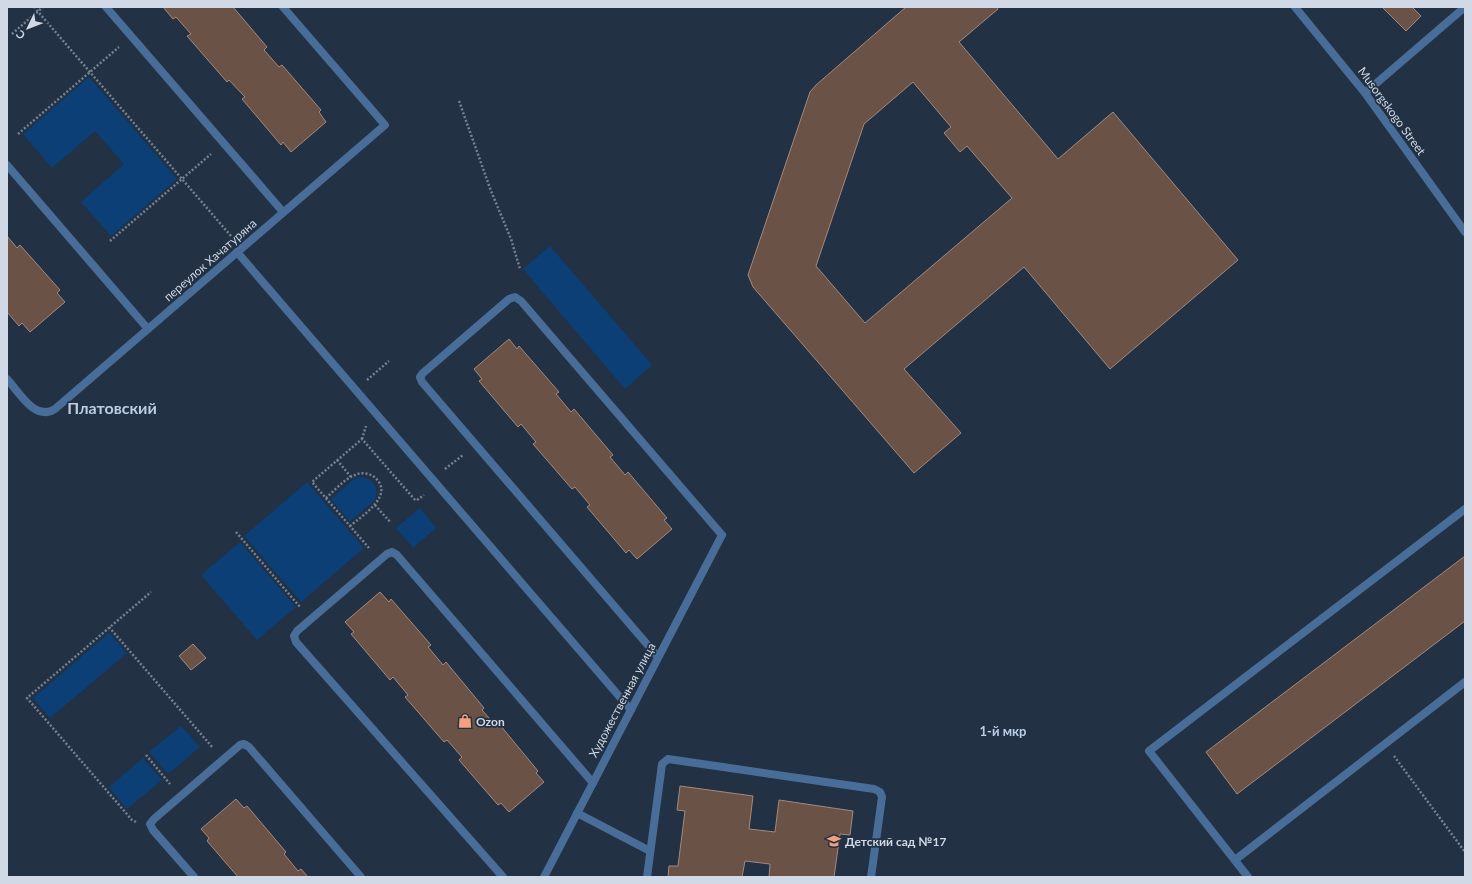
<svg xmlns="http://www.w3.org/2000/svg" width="1472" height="884" font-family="Lato,sans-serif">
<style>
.green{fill:#0b3f76}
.building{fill:#6b5247;stroke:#a4897d;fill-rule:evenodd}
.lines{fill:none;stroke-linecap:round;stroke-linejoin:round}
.path{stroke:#768291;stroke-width:2.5;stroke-dasharray:2 2;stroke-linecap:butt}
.service{stroke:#486d99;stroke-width:8}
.minor{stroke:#486d99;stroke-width:8}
.labels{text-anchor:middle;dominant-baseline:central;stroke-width:3.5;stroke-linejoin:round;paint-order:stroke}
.street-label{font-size:12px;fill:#d0d9e5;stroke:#223143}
.poi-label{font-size:12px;font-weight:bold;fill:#d0d9e5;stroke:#223143;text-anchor:start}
.neighbourhood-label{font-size:13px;font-weight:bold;fill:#bbcde4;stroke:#223143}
.district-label{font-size:16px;font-weight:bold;fill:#bbcde4;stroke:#223143}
</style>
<rect width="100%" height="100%" fill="#223143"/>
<g class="green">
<polygon points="89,77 177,179 111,236 81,202 124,164 95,131 52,168 23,134"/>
<polygon points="550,246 652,365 625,389 523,269"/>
<path d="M359,477C373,477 381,489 374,501L350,522L331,499L355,478Z"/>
<polygon points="307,482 364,548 301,602 244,536"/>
<polygon points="420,508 436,528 413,548 396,528"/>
<polygon points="240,542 296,607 257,640 201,575"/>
<polygon points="109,633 127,653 50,718 33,698"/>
<polygon points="181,726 200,747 168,774 149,752"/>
<polygon points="143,758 162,780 127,809 109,787"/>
</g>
<g class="building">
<polygon points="163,7 233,7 267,47 264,50 279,67 282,65 321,110 319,112 326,122 291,152 283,142 281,145 242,99 245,97 229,80 227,82 187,36 191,34 176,17 173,19"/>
<path d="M906,7H997L998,9L959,42L1058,159L1113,112L1238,260L1110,369L1024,267L904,369L961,433L914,473L753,287L748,275L810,92L816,85ZM913,82L951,127L944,133L960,152L967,146L1012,198L865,323L816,266L864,124Z"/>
<polygon points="1382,7 1412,7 1421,16 1406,31"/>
<polygon points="7,236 17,248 20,245 60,290 57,293 65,302 30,332 22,323 19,326 7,312"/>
<polygon points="509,339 517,349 519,346 559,392 556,394 571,412 574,409 613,455 610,457 625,475 628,472 667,518 664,520 672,529 637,559 629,550 626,553 587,507 590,505 575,487 572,489 533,444 536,442 521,424 518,427 479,381 482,379 474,369"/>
<polygon points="1465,556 1465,621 1237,794 1206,752"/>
<polygon points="380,592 389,602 391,599 431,645 428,647 443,665 446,662 484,708 482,710 497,727 500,725 538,771 536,773 544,782 509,812 501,803 498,805 459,760 462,757 447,740 444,742 405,697 408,695 393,677 390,680 351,634 354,632 345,622"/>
<polygon points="193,644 206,658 191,670 179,656"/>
<polygon points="680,786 753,796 749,829 775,832 779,800 853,811 850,835 840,834 834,877 769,877 770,864 745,861 742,877 668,877 669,866 678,866 685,811 677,810"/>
<polygon points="236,799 244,808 247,806 286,852 284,854 298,871 301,869 308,877 238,877 207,841 209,838 201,829"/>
</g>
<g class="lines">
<g class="path">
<polyline points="34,7 231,236"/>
<polyline points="12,34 43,7"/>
<polyline points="459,101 491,191 511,239 520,269"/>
<polyline points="18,134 119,47"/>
<polyline points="110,241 211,154"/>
<polyline points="367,380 389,361"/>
<polyline points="362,439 366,426"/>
<polyline points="337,460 351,477"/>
<polyline points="445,469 463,455"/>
<path d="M326,498C334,491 344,479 355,475C360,472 368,473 373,476C397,494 363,515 350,526"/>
<polyline points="417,500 424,495"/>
<polyline points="375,505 391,523"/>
<polyline points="236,532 300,607"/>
<polyline points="369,548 312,482 362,439 416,501"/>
<polyline points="109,627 213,748"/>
<polyline points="146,755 170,784"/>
<polyline points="1394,756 1465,852"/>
<polyline points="136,822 132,820 27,698 151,592"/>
</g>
<g class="service">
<polyline points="106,7 283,212"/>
<polyline points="7,165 148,329"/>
<polyline points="237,252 631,710"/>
<path d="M7,379C19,392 35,422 55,409L385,125L283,7"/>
<polyline points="658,657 422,382 420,377 423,373 509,299 515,297 521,301 722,535"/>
<polyline points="577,813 650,851"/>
<polyline points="1235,860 1465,682"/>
<polyline points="194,877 153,830 150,824 154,819 240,745 244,744 249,747 361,877"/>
<polyline points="503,877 296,642 294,636 297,631 387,554 392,552 397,555 593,783"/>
<polyline points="647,877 662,764 668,759 874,789 880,792 882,797 871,877"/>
<polyline points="1248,877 1149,751 1465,509"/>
</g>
<g class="minor">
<polyline points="1295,7 1365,93 1465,232"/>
<polyline points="1365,93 1465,7"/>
<polyline points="544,877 722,535"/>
</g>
</g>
<defs>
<symbol id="shop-bare" viewBox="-9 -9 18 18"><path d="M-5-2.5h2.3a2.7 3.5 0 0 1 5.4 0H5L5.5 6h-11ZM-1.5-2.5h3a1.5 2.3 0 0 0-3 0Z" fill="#f1a17d" stroke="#223143" stroke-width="2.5" paint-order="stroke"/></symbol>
<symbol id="school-bare" viewBox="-9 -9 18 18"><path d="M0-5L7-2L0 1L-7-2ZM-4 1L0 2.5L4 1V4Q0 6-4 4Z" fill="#f1a17d" stroke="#223143" stroke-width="2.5" paint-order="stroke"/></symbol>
</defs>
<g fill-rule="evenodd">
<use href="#shop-bare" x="455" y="711" width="20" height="20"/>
<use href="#school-bare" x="824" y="831" width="20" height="20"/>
</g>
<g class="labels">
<g class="street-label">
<text transform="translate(1392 111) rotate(54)">Musorgskogo Street</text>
<text transform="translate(210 260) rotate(-41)">переулок Хачатуряна</text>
<text transform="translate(622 700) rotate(-62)">Художественная улица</text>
</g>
<g class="poi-label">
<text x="476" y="721">Ozon</text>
<text x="845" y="841">Детский сад №17</text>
</g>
<g class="neighbourhood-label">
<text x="1003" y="731">1-й мкр</text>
</g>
<g class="district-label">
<text x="112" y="407">Платовский</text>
</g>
</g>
<rect width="1472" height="884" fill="none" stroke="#d0d9e5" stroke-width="16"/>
<g transform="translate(28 28) rotate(227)" stroke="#223143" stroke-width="3" paint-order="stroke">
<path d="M0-3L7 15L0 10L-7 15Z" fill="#d0d9e5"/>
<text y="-6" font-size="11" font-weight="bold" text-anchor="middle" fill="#d0d9e5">С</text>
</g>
</svg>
